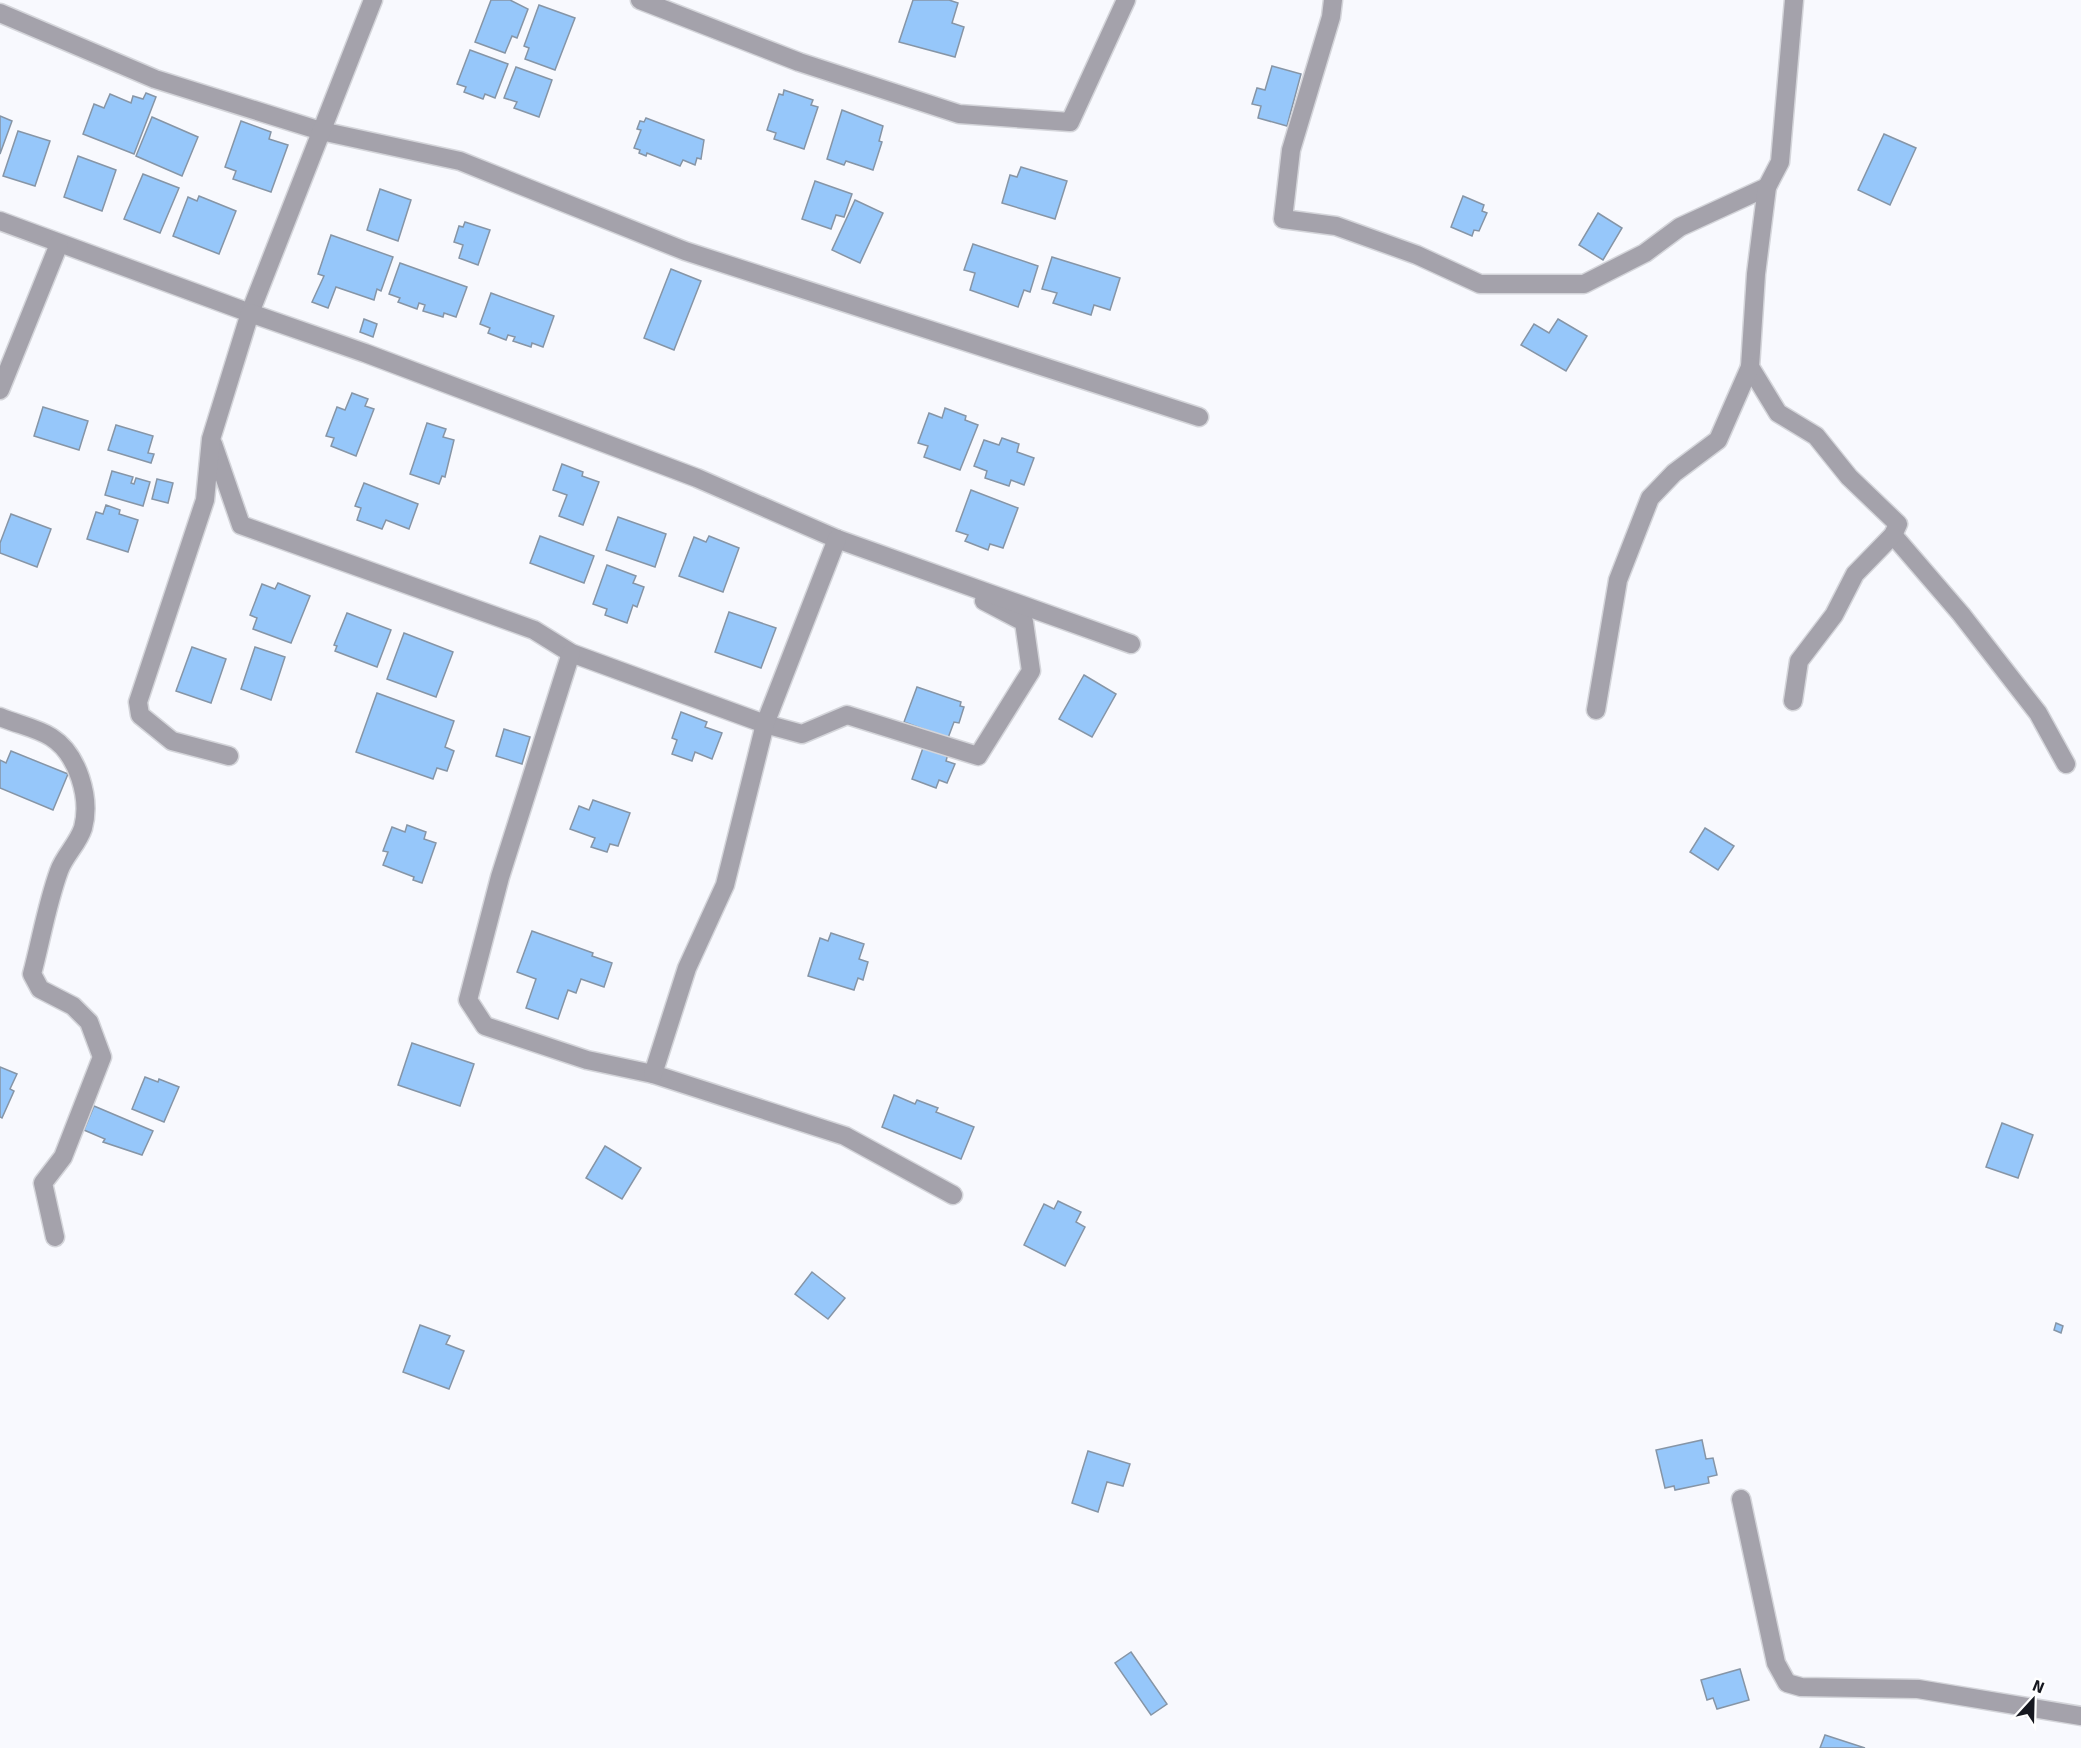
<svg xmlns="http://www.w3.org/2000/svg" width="2081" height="1748" font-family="Signika,sans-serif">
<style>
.building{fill:#96c7fa;stroke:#8695a6;stroke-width:1.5}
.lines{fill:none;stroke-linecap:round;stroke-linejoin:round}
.minor-casing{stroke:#d4d5da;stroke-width:21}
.minor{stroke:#a4a2ab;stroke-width:18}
</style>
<rect width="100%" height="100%" fill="#f8f9fe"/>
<g class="building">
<polygon points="491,0 510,0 528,9 517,38 512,36 505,53 475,42"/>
<polygon points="913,0 949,0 958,3 952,23 964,27 955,57 899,42"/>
<polygon points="539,5 575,18 555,70 525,59 529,48 524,46"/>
<polygon points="470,50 508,64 495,98 485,94 483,99 464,92 466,87 457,84"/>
<polygon points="1272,66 1301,74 1287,126 1258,118 1261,106 1252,104 1257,88 1265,90"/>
<polygon points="516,67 552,80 539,117 514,108 517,102 504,98"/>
<polygon points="784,90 813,100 811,105 818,107 804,149 774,139 776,133 767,130 779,94 783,95"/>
<polygon points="146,93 156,97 134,154 83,134 94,104 104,108 110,94 131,103 133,96 143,99"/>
<polygon points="842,110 883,126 879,141 882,142 873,170 846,161 844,165 827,159"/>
<polygon points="0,116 12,121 0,154"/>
<polygon points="152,117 198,137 182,176 136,156"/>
<polygon points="646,118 704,140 701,159 697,158 695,165 683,160 680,166 647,153 646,156 639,153 640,150 634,148 641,130 637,129 640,121 644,122"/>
<polygon points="241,121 271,132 269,139 288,145 271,192 233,179 236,171 225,167"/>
<polygon points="18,131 50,141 35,186 3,176"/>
<polygon points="1884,134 1916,148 1890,205 1858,190"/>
<polygon points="78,156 116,170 102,211 64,197"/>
<polygon points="1021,167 1067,181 1055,219 1002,203 1010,175 1017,177"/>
<polygon points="143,174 179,188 160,233 124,219"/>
<polygon points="815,181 852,194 844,217 836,215 831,229 802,219"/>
<polygon points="380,189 411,200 398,241 367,230"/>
<polygon points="199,196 236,211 219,254 173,236 188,197 197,201"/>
<polygon points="1463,196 1484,205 1482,211 1487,213 1479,231 1474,230 1472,236 1451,227"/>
<polygon points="855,200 883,213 860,263 832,250"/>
<polygon points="1598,213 1622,228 1603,260 1579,245"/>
<polygon points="465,222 490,230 478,265 459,258 463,245 454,242 459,226 463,227"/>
<polygon points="331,235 393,257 381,291 377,289 374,300 336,287 328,308 312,302 324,276 318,274"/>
<polygon points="973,244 1038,266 1030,292 1024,290 1018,307 970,290 975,273 964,270"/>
<polygon points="1052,257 1120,278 1110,310 1094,305 1091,315 1053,303 1057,293 1042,289"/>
<polygon points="400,263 467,287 456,317 444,313 443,317 423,311 425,305 419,303 417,309 398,302 400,298 389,294"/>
<polygon points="671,269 701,281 674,350 644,338"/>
<polygon points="491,293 554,316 543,347 532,343 531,347 513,341 515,337 508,335 506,340 488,333 490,328 480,324"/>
<polygon points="364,319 377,324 373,337 360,332"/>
<polygon points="1558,319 1587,336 1566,371 1521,345 1534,324 1549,333"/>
<polygon points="352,393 368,399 365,406 374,409 356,456 331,446 334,438 326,436 337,407 345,410"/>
<polygon points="43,407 88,421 79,450 34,436"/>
<polygon points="945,408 966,416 965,420 978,425 960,470 924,457 928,446 918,443 929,413 942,418"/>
<polygon points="427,423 446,429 443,437 454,440 445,477 442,476 439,484 410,474"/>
<polygon points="116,425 153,436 148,453 154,454 151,463 108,450"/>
<polygon points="1002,438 1019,444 1017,452 1034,458 1024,485 1011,480 1009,486 985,478 987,471 974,466 984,440 999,445"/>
<polygon points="562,464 583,472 582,476 599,482 583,525 559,516 567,495 553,490"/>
<polygon points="112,471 133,477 131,483 134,484 136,478 150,482 143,506 105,495"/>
<polygon points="157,479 173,483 168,503 152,499"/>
<polygon points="364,483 418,504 409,529 386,520 382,529 357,520 361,508 355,506"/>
<polygon points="971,490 1018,508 1003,548 990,544 988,550 965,541 968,535 956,531"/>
<polygon points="106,505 120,510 119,514 138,520 128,552 87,539 96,512 103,514"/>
<polygon points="11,514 51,529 37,567 0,553 0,543"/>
<polygon points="618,517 666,534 655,567 606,550"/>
<polygon points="540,536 594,556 584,583 530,563"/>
<polygon points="709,536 739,548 723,592 679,576 694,537 706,542"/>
<polygon points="607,565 636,576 633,583 644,587 637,607 633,605 627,623 605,615 607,609 593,604"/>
<polygon points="278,583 310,596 291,643 253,629 257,618 250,615 262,584 275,589"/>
<polygon points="729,612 776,628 761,668 715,652"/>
<polygon points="347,613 391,630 377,667 335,651 337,646 334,645"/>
<polygon points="404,633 453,652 436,697 387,679"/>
<polygon points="192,647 226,659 211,703 176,691"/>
<polygon points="255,647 285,657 271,700 241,689"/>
<polygon points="1084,675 1116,694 1092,737 1059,719"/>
<polygon points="917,687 961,702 960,706 964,707 959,723 954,722 948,738 904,722"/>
<polygon points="377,693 454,721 445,747 454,751 447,771 437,768 433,779 356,752"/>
<polygon points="681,712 707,722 705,727 722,733 712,759 695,752 692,761 672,754 677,740 672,738"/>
<polygon points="504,729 530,737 522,764 496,756"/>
<polygon points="924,745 948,754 946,761 955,764 947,783 939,780 936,788 912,779"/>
<polygon points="11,751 68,774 53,810 0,788 0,760 6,763"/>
<polygon points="593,800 630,813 618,846 610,844 607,852 591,847 595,838 570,829 579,806 589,810"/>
<polygon points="407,825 426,832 424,839 436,843 422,883 413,880 414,877 383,865 388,852 383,851 392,827 405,832"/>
<polygon points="1705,828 1734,846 1718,870 1690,852"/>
<polygon points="532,931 593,953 592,956 612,963 604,987 581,979 576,993 568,990 558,1019 526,1008 536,979 517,972"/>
<polygon points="831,933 864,944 859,959 868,962 863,980 858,978 854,990 808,976 820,938 828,941"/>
<polygon points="412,1043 474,1064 460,1106 398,1085"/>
<polygon points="0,1067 17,1074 10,1089 14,1091 2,1118 0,1117"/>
<polygon points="145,1077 158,1082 159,1079 179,1087 164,1122 132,1109"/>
<polygon points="894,1095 915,1104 917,1100 938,1108 936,1112 974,1127 961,1159 882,1127"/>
<polygon points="94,1106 153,1131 142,1155 103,1142 105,1139 84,1130"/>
<polygon points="2002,1123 2033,1135 2018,1178 1986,1167"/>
<polygon points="605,1146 641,1168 622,1199 586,1178"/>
<polygon points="1058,1201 1081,1212 1076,1222 1085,1227 1065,1266 1024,1245 1044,1204 1054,1209"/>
<polygon points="812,1272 845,1298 828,1319 795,1294"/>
<polygon points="2056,1323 2063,1326 2061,1333 2054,1330"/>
<polygon points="420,1325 450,1336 446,1344 464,1351 449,1389 403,1372"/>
<polygon points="1702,1440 1706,1459 1713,1458 1717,1475 1708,1477 1709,1483 1675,1490 1674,1486 1665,1488 1656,1450"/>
<polygon points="1088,1451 1130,1464 1123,1486 1107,1482 1098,1512 1072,1503"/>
<polygon points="1131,1652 1167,1704 1151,1715 1115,1663"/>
<polygon points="1740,1669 1749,1700 1717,1709 1713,1698 1707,1700 1701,1680"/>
<polygon points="1825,1735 1865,1748 1820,1748"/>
</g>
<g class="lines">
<defs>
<g id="minor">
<polyline points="640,0 799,62 959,114 1070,122 1126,0"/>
<polyline points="1333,0 1331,17 1291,150 1283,219 1336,226 1417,255 1480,284 1584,284 1645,253 1680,227 1767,187"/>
<polyline points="0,13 155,79 321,131 460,161 685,251 1199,417"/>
<polyline points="0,221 250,313 373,0"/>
<polyline points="0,390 59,244"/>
<polyline points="213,444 241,525 534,630 571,653 765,724 802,734 847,715 978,756 1031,671 1024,622 984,601"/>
<polyline points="1893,535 1961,614 2038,713 2066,764"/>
<polyline points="571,653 500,877 468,1000 485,1026 587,1060 653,1074 845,1136 953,1195"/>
<polyline points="1793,701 1799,661 1834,615 1855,574 1893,535 1898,524 1849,477 1816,436 1778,413 1750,367 1756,274 1767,187 1780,162 1794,0"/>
<polyline points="1596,710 1618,580 1650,498 1674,473 1718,440 1750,367"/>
<path d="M0,717C16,724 37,728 51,737C78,754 91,798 83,828C78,844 64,856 59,871C47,904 41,940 32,974L40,989L73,1006L89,1022L102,1057L63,1157L43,1183L55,1237"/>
<polyline points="229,756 172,741 140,715 138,702 205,500 211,439 250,313 365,353 697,478 837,539 1131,644"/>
<polyline points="653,1074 687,968 725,885 765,724 837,539"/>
<polyline points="1741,1499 1776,1663 1787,1683 1801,1687 1918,1689 2081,1716"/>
</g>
</defs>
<use href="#minor" class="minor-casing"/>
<use href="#minor" class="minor"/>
</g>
<g transform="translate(2033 1700) rotate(22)" stroke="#ffffff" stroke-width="4.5" paint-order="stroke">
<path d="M0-4.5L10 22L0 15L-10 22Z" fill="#15171f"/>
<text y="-9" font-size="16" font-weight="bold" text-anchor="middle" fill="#15171f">N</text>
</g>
</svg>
